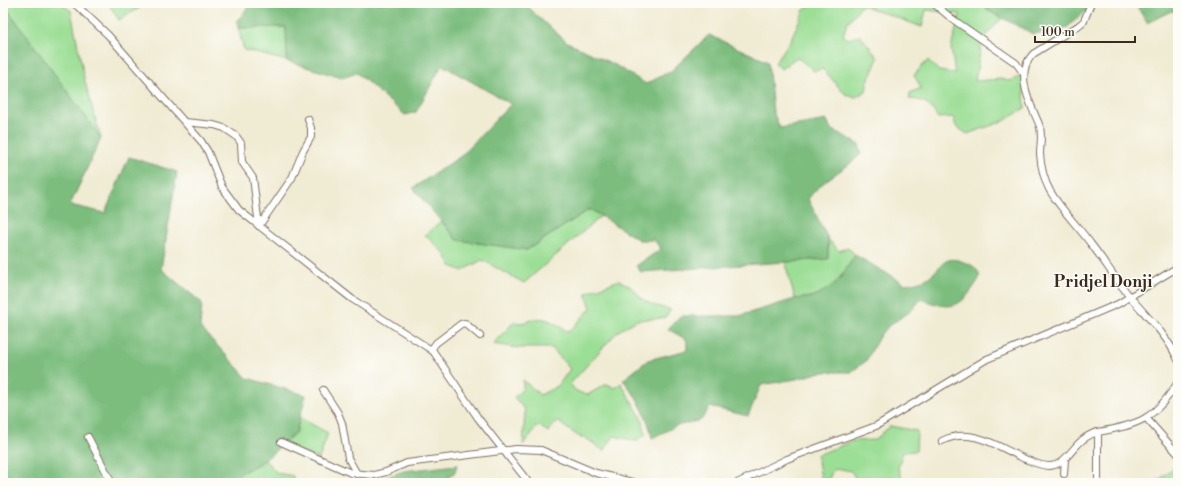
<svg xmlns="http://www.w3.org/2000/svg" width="1181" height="486" font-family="'Libre Bodoni',serif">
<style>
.green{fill:#9bde95;stroke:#6b845a}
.forest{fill:#7cbd7e;stroke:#5c744e}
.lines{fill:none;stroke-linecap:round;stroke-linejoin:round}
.street-casing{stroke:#7a6e5d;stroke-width:8}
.street{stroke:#fff;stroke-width:6}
.labels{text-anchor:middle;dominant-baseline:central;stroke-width:3;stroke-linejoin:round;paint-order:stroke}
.quarter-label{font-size:16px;font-weight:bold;fill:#3b2a1e;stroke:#fdfcf7}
</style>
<rect width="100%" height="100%" fill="#fdfcf7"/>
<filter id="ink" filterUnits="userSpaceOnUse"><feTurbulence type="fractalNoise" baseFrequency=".025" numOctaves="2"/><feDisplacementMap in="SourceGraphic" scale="8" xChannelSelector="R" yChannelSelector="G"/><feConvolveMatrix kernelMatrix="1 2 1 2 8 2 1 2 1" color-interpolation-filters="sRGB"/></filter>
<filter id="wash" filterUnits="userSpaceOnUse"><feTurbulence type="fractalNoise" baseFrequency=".012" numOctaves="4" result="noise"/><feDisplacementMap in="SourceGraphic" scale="16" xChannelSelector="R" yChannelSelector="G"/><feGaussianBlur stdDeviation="0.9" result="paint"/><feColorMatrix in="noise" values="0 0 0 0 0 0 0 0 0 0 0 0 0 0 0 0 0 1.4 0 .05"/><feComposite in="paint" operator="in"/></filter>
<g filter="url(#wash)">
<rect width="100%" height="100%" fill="#f0ebd3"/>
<g class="green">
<polygon points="3,3 61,3 71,11 85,82 101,138"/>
<polygon points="108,3 148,3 119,20"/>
<path d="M815,3H987V10L1002,18L982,40L975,81L1001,79L1010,81L1023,75L1025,108L1004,121L967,134L956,126L953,117L938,118C930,105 926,100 909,99L910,93L921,88L914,75L928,60L939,71L955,73L951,48L960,14L926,10L922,27L862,5L847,23L843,36L849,39L860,35L878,58L868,81L866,91L856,97L845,94L823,69L814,71L797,57L781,69L775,63L790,41L804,10Z"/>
<polygon points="286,27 287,61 244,50 238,28"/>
<polygon points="590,209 601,216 524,283 482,260 462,271 450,265 445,254 425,235 441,221 457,240 527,250"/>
<path d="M828,239L839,251L848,247L855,255C837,283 830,296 795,299L785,262L828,259Z"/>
<path d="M619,280L631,287L642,299L653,305L671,310L665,318L637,320L617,332L570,384L576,391L587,395L607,384L615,388L621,383L643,421L645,435L636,441L614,436L604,451L583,436L581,438L557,421L548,432L538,425L523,445L525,410L514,397L523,389V380L540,395L558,386L570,369L552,348H518L493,344L514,322C524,324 527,321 536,319C548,316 559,327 569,332L591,308L586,293Z"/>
<polygon points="300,418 328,433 319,459 282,444 296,432"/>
<polygon points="890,426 917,431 916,451 903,452 898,468 904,483 852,483 855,477 851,471 841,469 833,470 828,481 821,479 817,455 853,441 875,440"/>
<polygon points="265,460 277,473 293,476 293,483 243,483 238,475"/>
<polygon points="1178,464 1178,483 1155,483"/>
</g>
<g class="forest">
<polygon points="3,3 101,138 70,205 105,213 129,157 177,172 161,269 202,303 200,327 247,378 306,395 296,432 265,460 238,475 243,483 3,483"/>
<path d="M251,3H525L537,16L567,42L615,65L646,84L671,71L709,35L768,62L773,112L780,128L827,120L831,129L859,144L861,154C843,172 823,178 808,199L828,239V259L641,272L636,266L661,249L654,240H639L590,209L527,250L457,240L413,188L461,156L511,104L442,65L416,112L405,115L357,73L342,78L287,61L286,27L238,28L237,22Z"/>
<polygon points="987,3 1095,3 1065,29 1033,34 987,10"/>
<polygon points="1135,3 1178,3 1178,10 1169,12 1147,23"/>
<path d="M855,255L905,284C911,283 918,282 923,280C943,272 940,251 966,263C971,265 975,266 978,272C981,277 978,281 975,285C958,311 948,309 921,299L911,311L891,324L880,335L866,361L851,372H821L796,379L761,385L748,416L710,407L701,420L676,426L652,438C648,416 637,396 623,380L648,360L687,350V340L668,329L680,316H739L795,299L814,297L838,282Z"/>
<polygon points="457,465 455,472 447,478 448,483 384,483 386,477 404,471"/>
</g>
</g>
<g filter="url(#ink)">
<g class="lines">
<defs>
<g id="street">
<polyline points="74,3 108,35 201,141 208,152 222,187 239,210 352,299 433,351 478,418 529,483"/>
<polyline points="933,3 951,18 1016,63 1024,74"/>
<path d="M1091,3L1084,21L1078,26L1033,54C1014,74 1030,103 1039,124C1043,134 1040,143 1040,154C1041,167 1044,180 1050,191C1062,211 1078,226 1091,244C1105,262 1117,281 1131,298C1148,318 1167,335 1178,360"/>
<polyline points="185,122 214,125 224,128 236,136 241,143 242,162 253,178 259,226"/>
<polyline points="259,226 292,178 303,151 311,137 311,128 308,119"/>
<polyline points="431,350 436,343 461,324 465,323 480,336"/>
<polyline points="323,390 338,413 342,423 348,458 357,474"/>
<polyline points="1147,419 1178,454"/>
<polyline points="88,437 112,483"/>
<path d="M942,441C971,426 999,447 1025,459C1033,462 1041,466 1049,466C1070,465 1073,438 1098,432"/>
<polyline points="281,442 351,473 374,475 386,472 407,463 516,449 541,450 596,473 636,483"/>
<polyline points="1064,474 1065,459"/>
<polyline points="737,483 787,459 876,426 987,359 1118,304 1178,267"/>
<path d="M1098,483V432C1139,425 1155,419 1178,382"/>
</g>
</defs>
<use href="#street" class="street-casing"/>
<use href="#street" class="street"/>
</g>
</g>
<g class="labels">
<g class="quarter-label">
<text x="1103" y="282">Pridjel Donji</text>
</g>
</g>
<rect width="1181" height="486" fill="none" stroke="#fdfcf7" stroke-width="16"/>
<path d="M1035 36v6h100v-6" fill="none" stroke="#3b2a1e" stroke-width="2"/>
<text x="1041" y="36" font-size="12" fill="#3b2a1e" stroke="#fdfcf7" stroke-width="3" paint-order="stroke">100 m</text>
</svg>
